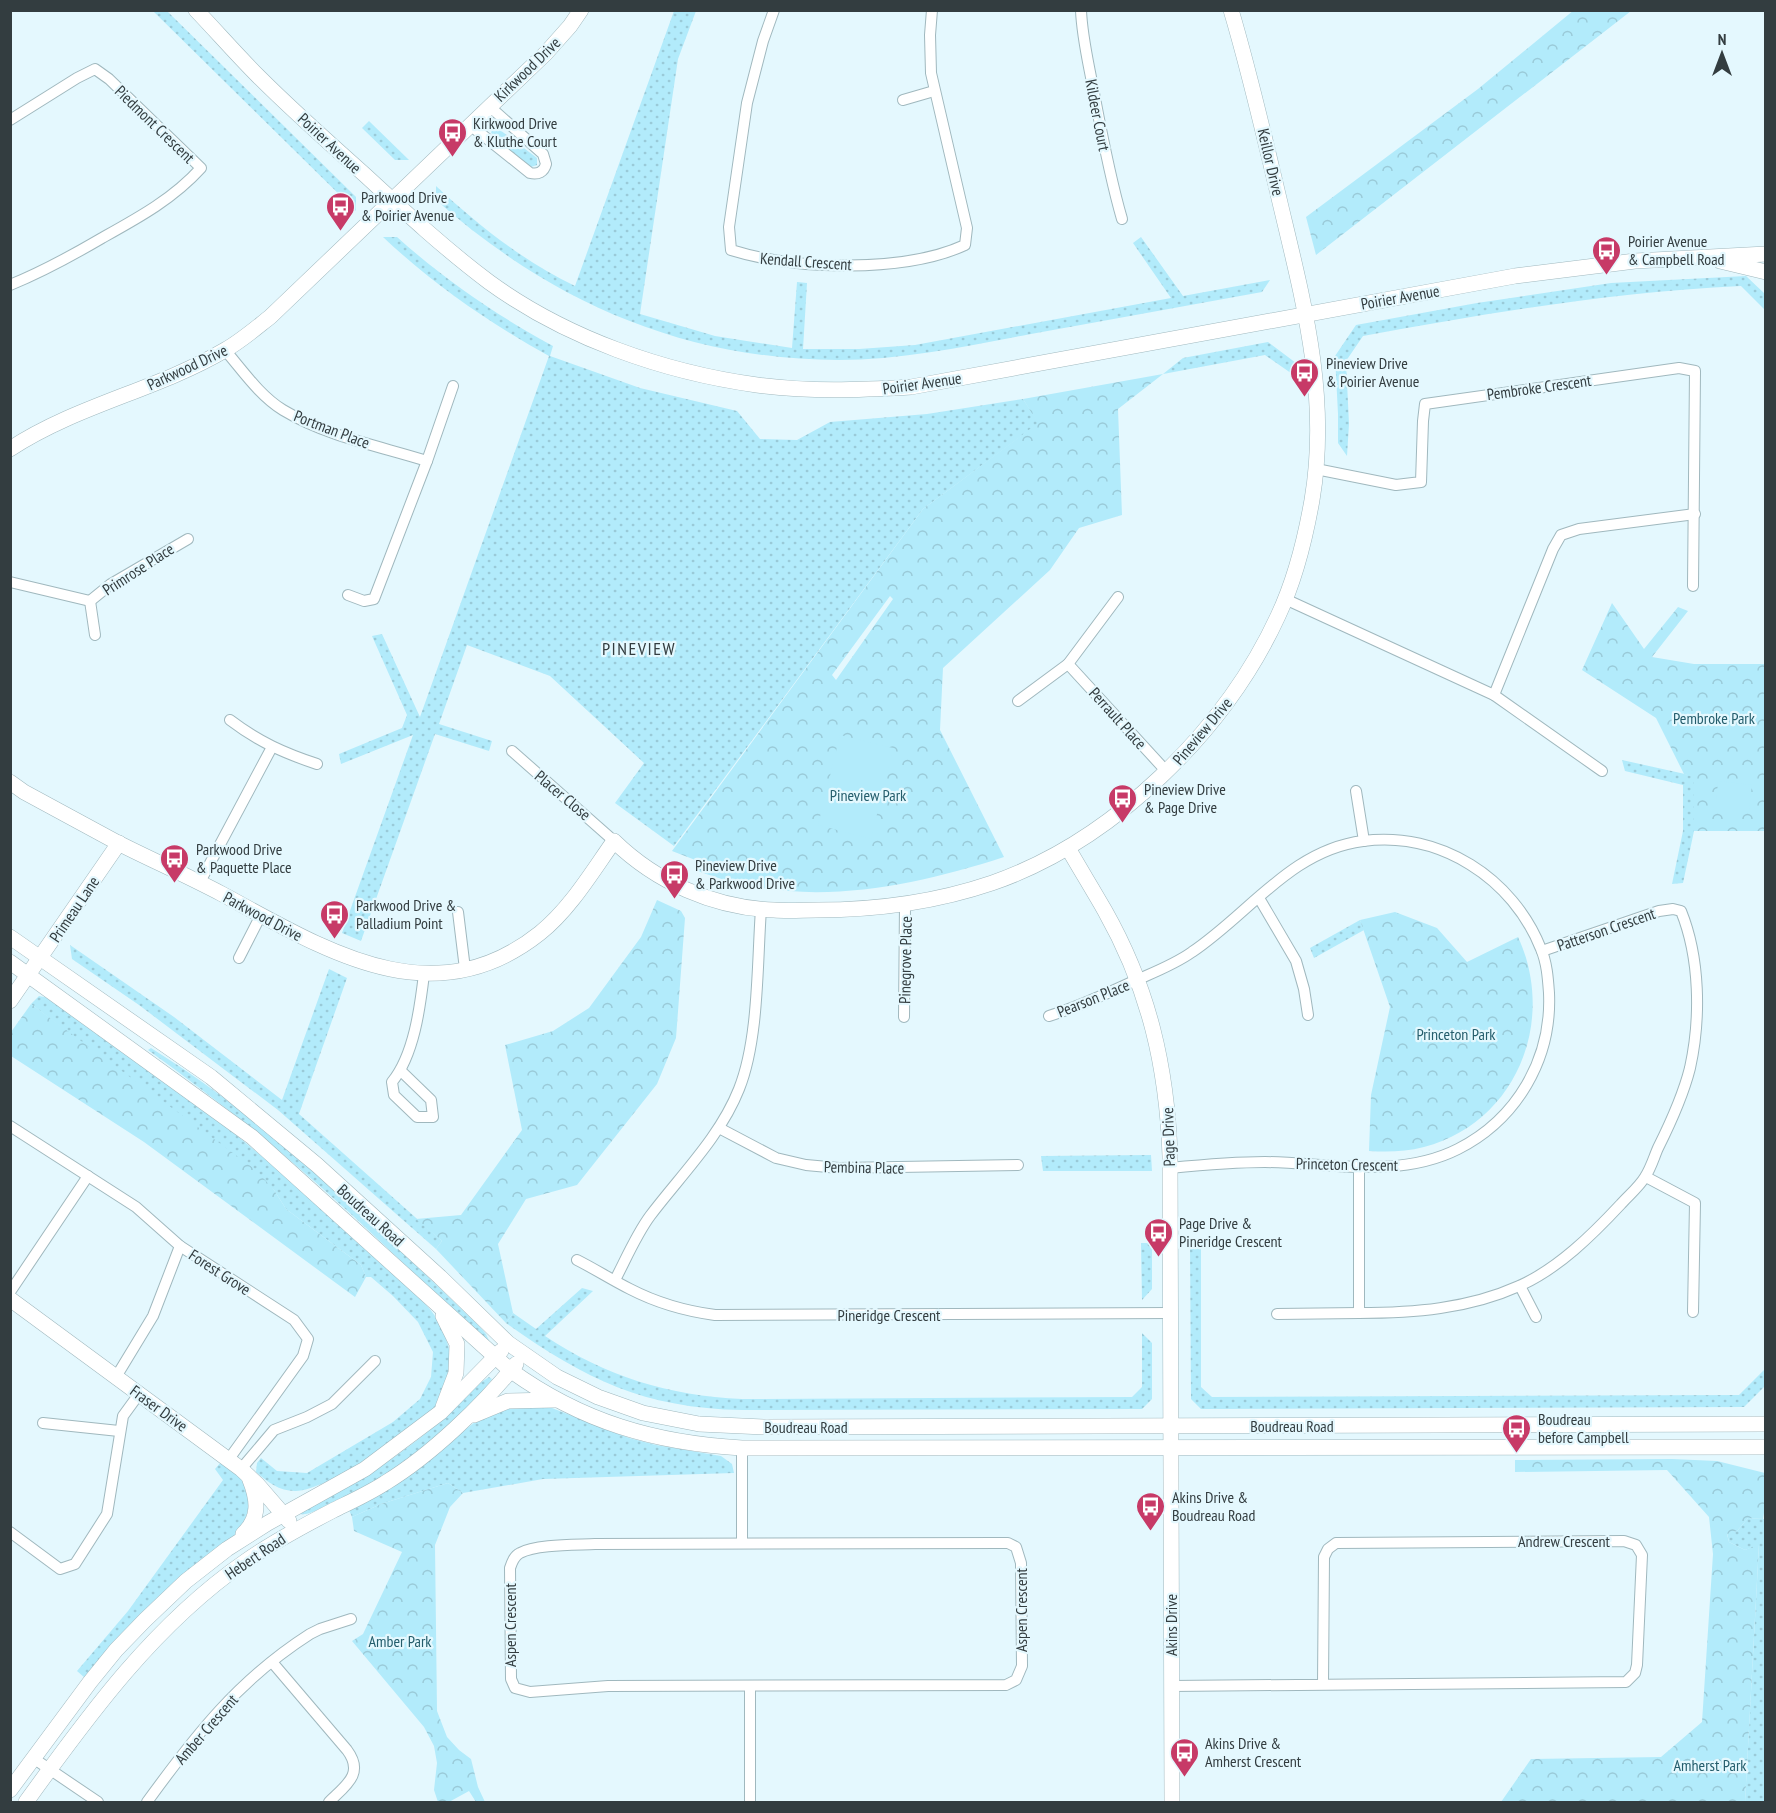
<svg xmlns="http://www.w3.org/2000/svg" width="1776" height="1813" font-family="'PT Sans Narrow',sans-serif">
<style>
.grass{fill:url(#grass-dots)}
.forest{fill:url(#forest-crowns);fill-rule:evenodd}
.garden{fill:#b2ebfb}
.lines{fill:none;stroke-linecap:round;stroke-linejoin:round}
.street-casing{stroke:#a0b8be;stroke-width:12}
.secondary-casing{stroke:#a0b8be;stroke-width:16}
.street{stroke:#fff;stroke-width:10}
.secondary{stroke:#fff;stroke-width:15}
.labels{text-anchor:middle;dominant-baseline:central;stroke-width:4.5;stroke-linejoin:round;paint-order:stroke}
.street-label{font-size:16px;fill:#333d40;stroke:#e4f8fe}
.poi-label{font-size:16px;fill:#333d40;stroke:#e4f8fe;text-anchor:start}
.park-label{font-size:16px;fill:#245d6c;stroke:#e4f8fe}
.neighbourhood-label{font-size:18px;letter-spacing:1.5px;fill:#333d40;stroke:#e4f8fe}
</style>
<defs>
<pattern id="grass-dots" width="8" height="8" patternUnits="userSpaceOnUse" patternTransform="scale(1.5)"><rect width="8" height="8" fill="#b2ebfb"/><path d="M2 2h.1M6 6h.1" fill="none" stroke="#9acad8" stroke-width="1.8" stroke-linecap="round"/></pattern>
<pattern id="forest-crowns" width="20" height="18" patternUnits="userSpaceOnUse" patternTransform="scale(1.5)"><rect width="20" height="18" fill="#b2ebfb"/><path d="M2 6a3 3 0 1 1 6 0M12 15a3 3 0 1 1 6 0" fill="none" stroke="#9acad8"/></pattern>
</defs>
<rect width="100%" height="100%" fill="#e4f8fe"/>
<g class="grass">
<polygon points="153,11 167,11 356,197 356,211"/>
<path d="M674,11H696L678,59L640,314L715,336L792,348L797,282L807,283L803,349H859L915,345L1171,298L1133,243L1141,237L1183,296L1270,280L1262,292C1185,306 1108,320 1031,334C967,346 903,360 838,360C682,359 552,302 436,200V186C478,225 523,261 575,286Z"/>
<polygon points="369,121 409,160 395,160 362,128"/>
<polygon points="496,127 537,158 537,165 531,167 493,136 491,132"/>
<path d="M383,237H397C445,280 496,315 553,346L550,356L640,388L737,411L760,439L797,440L830,422L927,414L1023,399L1039,423L923,509L674,846L615,803L644,763L550,676L467,645L439,724L492,741L489,751L435,734L361,941L342,933L413,735L341,764L339,754L402,728L407,715L372,636L382,634L420,717L549,356C488,322 434,285 383,237Z"/>
<path d="M1746,276L1765,294V310L1741,286C1613,292 1489,313 1363,336L1346,361L1349,424L1347,456L1338,443V414L1335,356L1356,325L1477,303L1611,283Z"/>
<polygon points="1268,342 1296,363 1298,378 1265,355 1163,374 1183,358"/>
<polygon points="1622,760 1694,776 1694,831 1683,883 1672,884 1683,831 1683,785 1625,771"/>
<polygon points="1360,920 1364,930 1314,958 1310,948"/>
<polygon points="70,945 174,1017 282,1100 329,969 347,978 299,1114 442,1241 436,1249 278,1110 139,1005 72,959"/>
<path d="M39,996L49,998C90,1027 132,1054 172,1084C237,1134 299,1187 360,1242C377,1257 393,1273 409,1289C419,1298 430,1307 437,1319C444,1333 454,1354 450,1371C448,1381 442,1396 436,1405C420,1429 325,1492 295,1491C279,1491 268,1482 256,1472L257,1463L261,1458L277,1471L307,1473L393,1422L420,1399L431,1377L433,1352L418,1322L393,1296L371,1277H366L361,1265L286,1209L274,1190L31,1004Z"/>
<path d="M151,1048C273,1124 376,1227 479,1326L486,1334L490,1343L485,1342C420,1279 355,1215 285,1156C241,1119 195,1084 148,1050Z"/>
<polygon points="1151,1155 1152,1171 1043,1171 1041,1156"/>
<polygon points="1201,1242 1201,1387 1212,1397 1739,1395 1765,1369 1765,1386 1744,1407 1201,1409 1191,1399 1190,1243"/>
<polygon points="1141,1243 1152,1243 1152,1289 1142,1300"/>
<path d="M582,1288L593,1291L545,1336C605,1376 669,1396 742,1399L1132,1397L1142,1387V1333L1152,1343V1399L1142,1409L742,1410C643,1408 585,1379 506,1323L513,1313L536,1329Z"/>
<path d="M489,1377L492,1379C466,1416 409,1461 370,1484C359,1491 345,1496 333,1502C322,1507 310,1516 299,1514C370,1475 424,1443 480,1383Z"/>
<polygon points="533,1405 552,1408 629,1438 656,1445 721,1456 732,1464 734,1473 543,1479 463,1493 448,1483 381,1504 352,1517 349,1510 393,1487 475,1422 505,1407"/>
<path d="M222,1461C251,1482 257,1504 237,1535L85,1678L77,1671L128,1611L223,1480L215,1469Z"/>
<polygon points="1765,1515 1765,1802 1745,1802 1759,1545 1745,1550 1729,1542 1727,1533 1737,1531 1748,1518 1765,1519"/>
</g>
<g class="forest">
<polygon points="1574,10 1631,11 1316,255 1306,217 1478,89"/>
<path d="M1163,374L1118,409L1122,515L1079,528L1050,570L943,668L940,730L1004,857C905,889 798,910 698,871L703,863L672,851L923,509L1038,423L1023,399ZM890,596L893,599L836,680L832,675Z"/>
<polygon points="1612,603 1644,649 1678,607 1688,611 1652,657 1694,664 1765,664 1765,831 1694,831 1694,777 1684,774 1656,718 1582,670"/>
<polygon points="657,900 681,911 685,918 676,1038 657,1084 577,1185 526,1199 498,1244 513,1313 506,1323 436,1249 442,1241 416,1219 461,1215 522,1130 505,1045 553,1031 589,1008 641,937"/>
<path d="M1395,912L1437,928L1467,962L1518,937C1557,1021 1516,1123 1424,1147C1405,1152 1387,1152 1369,1151L1371,1095L1390,1007L1360,920Z"/>
<polygon points="31,1004 256,1170 274,1190 286,1209 361,1265 366,1277 355,1297 144,1142 11,1056 11,1032"/>
<polygon points="1672,1459 1717,1461 1765,1473 1765,1507 1763,1519 1748,1518 1737,1531 1727,1534 1729,1542 1745,1550 1759,1544 1745,1802 1501,1802 1531,1759 1661,1757 1702,1722 1713,1554 1709,1517 1667,1470 1515,1472 1515,1460"/>
<polygon points="448,1483 463,1493 450,1507 435,1545 437,1711 447,1737 459,1750 471,1759 478,1787 485,1802 476,1802 469,1791 449,1802 438,1802 434,1790 437,1763 434,1746 424,1727 352,1641 363,1634 402,1552 354,1531 352,1517 381,1504"/>
</g>
<g class="garden">
<polygon points="840,735 893,748 871,839 818,825"/>
<polygon points="1718,781 1752,785 1749,810 1716,807"/>
</g>
<g class="lines">
<defs>
<g id="street">
<path d="M774,10L763,41L747,103L729,227L731,250C795,270 904,273 965,245L967,228L931,73L930,35L932,10"/>
<path d="M1081,10C1082,38 1089,65 1094,93C1102,135 1110,178 1122,219"/>
<polyline points="903,100 934,91"/>
<path d="M10,120L77,78L95,69L109,79L201,168C173,199 138,218 102,238C73,255 42,272 10,285"/>
<path d="M470,125L530,173C538,175 544,172 546,164L543,154L489,106"/>
<path d="M225,350C243,371 260,396 283,410C326,436 379,446 427,461"/>
<polyline points="1316,469 1396,485 1421,482 1423,421 1425,404 1679,368 1695,371 1693,586"/>
<polyline points="10,582 90,601"/>
<polyline points="348,595 364,601 374,599 427,461 453,386"/>
<polyline points="1285,599 1494,695 1602,771"/>
<polyline points="90,601 111,584 188,539"/>
<polyline points="90,601 95,635"/>
<polyline points="1068,664 1167,772"/>
<polyline points="1494,695 1553,549 1561,535 1579,529 1695,514"/>
<polyline points="1018,701 1068,664 1118,597"/>
<path d="M230,720C259,742 284,753 317,764"/>
<polyline points="512,751 614,841"/>
<polyline points="1356,791 1364,841"/>
<polyline points="200,882 272,747"/>
<polyline points="1259,898 1296,961 1304,989 1308,1015"/>
<polyline points="458,912 465,969"/>
<polyline points="239,958 261,915"/>
<path d="M1049,1016C1077,1007 1104,995 1132,982C1152,973 1174,965 1192,952C1249,914 1291,850 1363,841C1440,831 1513,878 1541,949C1547,963 1548,979 1549,993C1552,1059 1517,1119 1458,1149C1399,1179 1328,1163 1265,1162C1233,1162 1201,1165 1170,1168"/>
<polyline points="904,1017 905,904"/>
<path d="M401,1071L431,1100L433,1117H417L394,1095L392,1082C414,1055 420,1008 424,974"/>
<polyline points="10,1126 136,1207 180,1246 294,1320 308,1339 303,1356 229,1459"/>
<polyline points="719,1128 776,1158 806,1165 839,1168 1018,1165"/>
<path d="M1359,1166V1313C1413,1313 1468,1309 1519,1286C1558,1269 1593,1234 1621,1204C1629,1195 1639,1187 1645,1177C1651,1168 1654,1157 1658,1148C1671,1122 1683,1096 1690,1068C1701,1018 1700,958 1681,911L1673,909L1659,911L1542,951"/>
<polyline points="1646,1177 1695,1203 1693,1312"/>
<path d="M577,1260C595,1269 612,1280 630,1289C657,1303 685,1311 715,1315L1170,1313"/>
<path d="M615,1280C626,1259 636,1235 650,1216C681,1175 720,1137 739,1089C759,1039 757,964 761,909"/>
<polyline points="1520,1286 1536,1317"/>
<polyline points="10,1292 88,1176"/>
<polyline points="1277,1314 1359,1313"/>
<polyline points="116,1377 153,1316 180,1246"/>
<polyline points="43,1423 119,1431"/>
<polyline points="742,1448 742,1543"/>
<polyline points="241,1469 274,1430 307,1417 332,1404 375,1361"/>
<polyline points="10,1532 60,1569 75,1564 107,1514 123,1416 139,1394"/>
<path d="M1000,1543H1008L1016,1547L1021,1563L1022,1666L1016,1680L1006,1685L608,1686L530,1692L515,1688L511,1679L510,1568C512,1562 514,1556 520,1553C536,1544 577,1545 595,1544Z"/>
<path d="M272,1662L347,1750C365,1774 345,1786 329,1802"/>
<polyline points="750,1686 750,1802"/>
<polyline points="1171,1686 1626,1682 1635,1673 1637,1665 1642,1555 1636,1545 1624,1541 1336,1543 1328,1549 1324,1557 1323,1684"/>
<polyline points="33,1758 98,1802"/>
<path d="M147,1802C195,1736 238,1680 310,1634L320,1629L351,1619"/>
</g>
<g id="secondary">
<path d="M196,10C217,32 237,55 259,77C293,111 329,143 365,175C405,212 445,249 489,282C566,338 663,372 757,385C809,392 859,390 911,387L1515,276L1635,261L1766,254"/>
<polyline points="1720,261 1766,272"/>
<path d="M10,449C77,405 157,390 225,350C241,341 256,328 270,317L546,53L570,26L581,10"/>
<path d="M10,782L24,792C56,809 88,827 120,844C154,861 188,876 222,894C324,949 432,1019 540,933C570,909 592,872 614,841C656,882 714,908 774,910C788,911 803,910 817,910C876,910 936,902 992,883C1113,841 1225,731 1278,616C1295,580 1305,540 1312,500C1329,400 1305,307 1282,211C1266,144 1251,77 1231,10"/>
<path d="M1068,848C1080,869 1093,890 1105,911C1149,989 1167,1067 1170,1156L1172,1802"/>
<polyline points="10,937 211,1077 317,1165 440,1277 508,1343 557,1377 598,1397 643,1413 699,1424 764,1427 1766,1424"/>
<path d="M10,962L252,1137L510,1370C582,1422 655,1443 742,1448L1766,1447"/>
<polyline points="10,1001 119,843"/>
<polyline points="10,1299 241,1469 257,1484 289,1521"/>
<polyline points="443,1407 456,1373 457,1344 443,1316"/>
<polyline points="474,1415 508,1401 555,1400"/>
<path d="M243,1534C260,1518 258,1500 250,1480"/>
<polyline points="10,1790 90,1682 116,1650 145,1620 186,1581 227,1549 268,1523 365,1469 441,1412 501,1351"/>
<path d="M26,1802C90,1713 155,1624 246,1561C273,1542 303,1526 332,1511C350,1502 368,1494 385,1483C431,1455 482,1406 516,1364"/>
</g>
</defs>
<use href="#street" class="street-casing"/>
<use href="#secondary" class="secondary-casing"/>
<use href="#street" class="street"/>
<use href="#secondary" class="secondary"/>
</g>
<defs>
<symbol id="bus-pin" viewBox="-11 -11 22 30"><path d="M0 17L-7.5 6A9.5 9.5 0 1 1 7.5 6Z" fill="#c73a67" stroke="#e4f8fe"/><path d="M-5-6H5V4H4V6H2V4H-2V6H-4V4H-5ZM-3.5-4V0h7V-4ZM-3.5 1.2v1.5H-2V1.2ZM2 1.2v1.5H3.5V1.2Z" fill="#fff"/></symbol>
</defs>
<g fill-rule="evenodd">
<use href="#bus-pin" x="436" y="116" width="33" height="45"/>
<use href="#bus-pin" x="324" y="190" width="33" height="45"/>
<use href="#bus-pin" x="1590" y="234" width="33" height="45"/>
<use href="#bus-pin" x="1288" y="356" width="33" height="45"/>
<use href="#bus-pin" x="1106" y="782" width="33" height="45"/>
<use href="#bus-pin" x="158" y="842" width="33" height="45"/>
<use href="#bus-pin" x="658" y="858" width="33" height="45"/>
<use href="#bus-pin" x="318" y="898" width="33" height="45"/>
<use href="#bus-pin" x="1142" y="1216" width="33" height="45"/>
<use href="#bus-pin" x="1500" y="1412" width="33" height="45"/>
<use href="#bus-pin" x="1134" y="1490" width="33" height="45"/>
<use href="#bus-pin" x="1168" y="1736" width="33" height="45"/>
</g>
<g class="labels">
<g class="street-label">
<text transform="translate(527 69) rotate(-44)">Kirkwood Drive</text>
<text transform="translate(1098 115) rotate(79)">Kildeer Court</text>
<text transform="translate(155 124) rotate(44)">Piedmont Crescent</text>
<text transform="translate(330 143) rotate(43)">Poirier Avenue</text>
<text transform="translate(1271 162) rotate(77)">Keillor Drive</text>
<text transform="translate(806 261) rotate(4)">Kendall Crescent</text>
<text transform="translate(1400 297) rotate(-10)">Poirier Avenue</text>
<text transform="translate(187 367) rotate(-25)">Parkwood Drive</text>
<text transform="translate(922 383) rotate(-8)">Poirier Avenue</text>
<text transform="translate(1539 387) rotate(-8)">Pembroke Crescent</text>
<text transform="translate(332 429) rotate(21)">Portman Place</text>
<text transform="translate(138 569) rotate(-33)">Primrose Place</text>
<text transform="translate(1118 718) rotate(48)">Perrault Place</text>
<text transform="translate(1202 731) rotate(-50)">Pineview Drive</text>
<text transform="translate(563 795) rotate(40)">Placer Close</text>
<text transform="translate(74 909) rotate(-56)">Primeau Lane</text>
<text transform="translate(263 916) rotate(28)">Parkwood Drive</text>
<text transform="translate(1606 929) rotate(-19)">Patterson Crescent</text>
<text transform="translate(905 960) rotate(-89)">Pinegrove Place</text>
<text transform="translate(1093 998) rotate(-22)">Pearson Place</text>
<text transform="translate(1168 1137) rotate(-92)">Page Drive</text>
<text transform="translate(1347 1164) rotate(1)">Princeton Crescent</text>
<text transform="translate(864 1167) rotate(1)">Pembina Place</text>
<text transform="translate(371 1215) rotate(42)">Boudreau Road</text>
<text transform="translate(220 1272) rotate(33)">Forest Grove</text>
<text x="889" y="1315">Pineridge Crescent</text>
<text transform="translate(159 1408) rotate(36)">Fraser Drive</text>
<text x="1292" y="1426">Boudreau Road</text>
<text x="806" y="1427">Boudreau Road</text>
<text x="1564" y="1541">Andrew Crescent</text>
<text transform="translate(255 1556) rotate(-34)">Hebert Road</text>
<text transform="translate(1021 1610) rotate(-90)">Aspen Crescent</text>
<text transform="translate(510 1625) rotate(-90)">Aspen Crescent</text>
<text transform="translate(1171 1625) rotate(-90)">Akins Drive</text>
<text transform="translate(206 1729) rotate(-49)">Amber Crescent</text>
</g>
<g class="poi-label">
<text x="473" y="123">Kirkwood Drive<tspan x="473" dy="18">&amp; Kluthe Court</tspan></text>
<text x="361" y="197">Parkwood Drive<tspan x="361" dy="18">&amp; Poirier Avenue</tspan></text>
<text x="1628" y="241">Poirier Avenue<tspan x="1628" dy="18">&amp; Campbell Road</tspan></text>
<text x="1326" y="363">Pineview Drive<tspan x="1326" dy="18">&amp; Poirier Avenue</tspan></text>
<text x="1144" y="789">Pineview Drive<tspan x="1144" dy="18">&amp; Page Drive</tspan></text>
<text x="196" y="849">Parkwood Drive<tspan x="196" dy="18">&amp; Paquette Place</tspan></text>
<text x="695" y="865">Pineview Drive<tspan x="695" dy="18">&amp; Parkwood Drive</tspan></text>
<text x="356" y="905">Parkwood Drive &amp;<tspan x="356" dy="18">Palladium Point</tspan></text>
<text x="1179" y="1223">Page Drive &amp;<tspan x="1179" dy="18">Pineridge Crescent</tspan></text>
<text x="1538" y="1419">Boudreau<tspan x="1538" dy="18">before Campbell</tspan></text>
<text x="1172" y="1497">Akins Drive &amp;<tspan x="1172" dy="18">Boudreau Road</tspan></text>
<text x="1205" y="1743">Akins Drive &amp;<tspan x="1205" dy="18">Amherst Crescent</tspan></text>
</g>
<g class="park-label">
<text x="1714" y="718">Pembroke Park</text>
<text x="868" y="795">Pineview Park</text>
<text x="1456" y="1034">Princeton Park</text>
<text x="400" y="1641">Amber Park</text>
<text x="1710" y="1765">Amherst Park</text>
</g>
<g class="neighbourhood-label">
<text x="639" y="648">PINEVIEW</text>
</g>
</g>
<rect width="1776" height="1813" fill="none" stroke="#333d40" stroke-width="24"/>
<g transform="translate(1722 54)" stroke="#e4f8fe" stroke-width="4.5" paint-order="stroke">
<path d="M0-4.5L10 22L0 15L-10 22Z" fill="#333d40"/>
<text y="-9" font-size="16" font-weight="bold" text-anchor="middle" fill="#333d40">N</text>
</g>
</svg>
